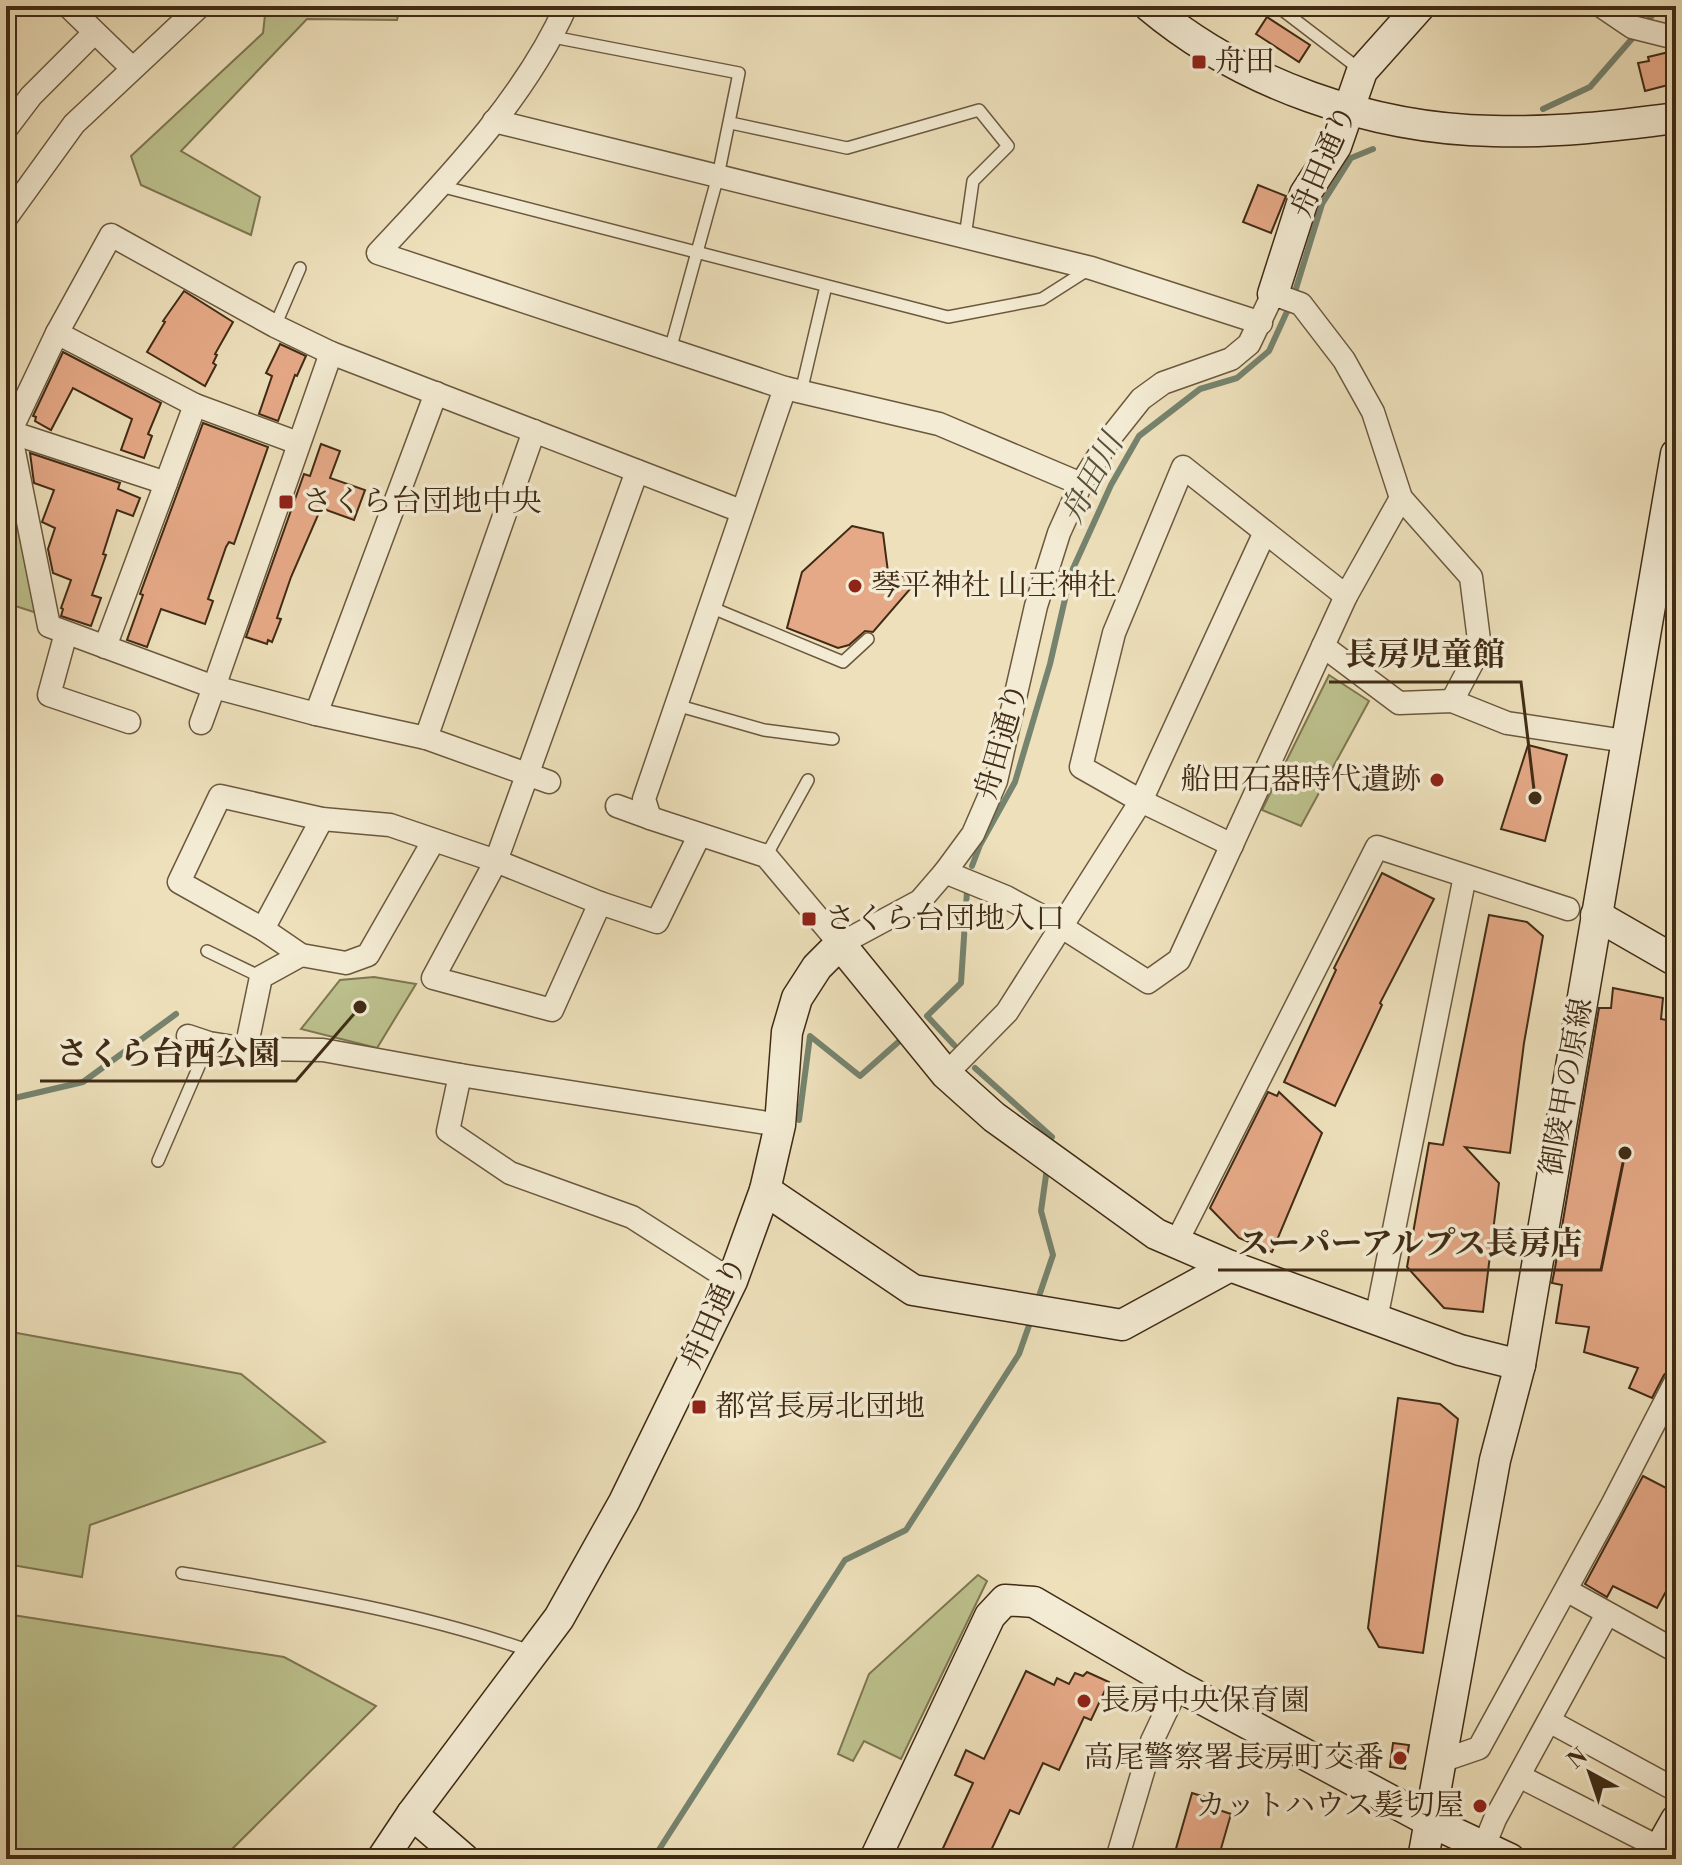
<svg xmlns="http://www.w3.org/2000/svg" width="1682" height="1865" font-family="'Libre Bodoni','Noto Serif JP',serif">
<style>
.green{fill:#bcc18d;stroke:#7e7651;stroke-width:2}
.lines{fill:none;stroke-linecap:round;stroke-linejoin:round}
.stream{stroke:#76836e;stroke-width:6}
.building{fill:#e6a987;stroke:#402b15;stroke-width:2}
.lane-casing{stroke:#6b583e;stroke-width:14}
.street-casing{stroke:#6b583e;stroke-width:25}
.secondary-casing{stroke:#402b15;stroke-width:33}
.lane{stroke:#f3ebd3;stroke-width:11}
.street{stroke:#f3ebd3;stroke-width:22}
.secondary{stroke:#f3ebd3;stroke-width:30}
.poi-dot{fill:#8f2418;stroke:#f3ebd3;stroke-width:3}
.labels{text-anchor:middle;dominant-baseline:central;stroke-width:7;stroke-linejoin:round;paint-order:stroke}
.poi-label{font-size:30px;fill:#402b15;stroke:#f3ebd3;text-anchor:start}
.street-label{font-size:30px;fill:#402b15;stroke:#f3ebd3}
.water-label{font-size:32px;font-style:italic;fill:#56503a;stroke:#f3ebd3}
.leader{fill:none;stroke:#402b15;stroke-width:3}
.callout-dot{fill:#402b15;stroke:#f3ebd3;stroke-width:3}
.callout-label{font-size:32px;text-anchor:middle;font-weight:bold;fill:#402b15;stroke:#f3ebd3;stroke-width:7;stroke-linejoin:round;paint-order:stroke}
</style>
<rect width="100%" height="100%" fill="#ede0bb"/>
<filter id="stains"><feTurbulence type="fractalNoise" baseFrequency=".0025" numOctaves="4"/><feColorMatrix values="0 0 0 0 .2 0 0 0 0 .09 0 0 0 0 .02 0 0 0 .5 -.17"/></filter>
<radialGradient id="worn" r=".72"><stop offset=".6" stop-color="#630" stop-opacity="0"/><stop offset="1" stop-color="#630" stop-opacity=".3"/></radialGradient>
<g class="green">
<polygon points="266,6 400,6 397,20 307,19 181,151 260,197 251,235 141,185 131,156 263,33"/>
<polygon points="6,463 40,614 6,603"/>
<polygon points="1329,675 1369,701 1301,826 1262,810"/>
<polygon points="374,977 416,984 377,1048 301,1029 340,980"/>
<polygon points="6,1331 241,1374 325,1442 90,1525 82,1577 6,1564"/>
<polygon points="978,1575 987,1581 901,1759 864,1741 853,1761 838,1754 869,1674"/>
<polygon points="6,1614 284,1657 376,1706 222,1859 22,1859 6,1846"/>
</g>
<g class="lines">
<g class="stream">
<polyline points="1645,24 1660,6"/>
<polyline points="1543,109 1590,87 1637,33"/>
<polyline points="1294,295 1322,204 1351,158 1373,149"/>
<polyline points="972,866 980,845 1015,782 1050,664 1071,573 1111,485 1139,436 1200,389 1237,378 1269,351 1290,305"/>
<polyline points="954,1045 927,1016 961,983 967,891"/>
<polyline points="975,1068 1052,1137"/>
<polyline points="6,1100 83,1082 176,1014"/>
<polyline points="799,1120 810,1036 860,1076 904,1037"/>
<polyline points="1037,1302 1053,1255 1041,1211 1047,1168"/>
<polyline points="653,1859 845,1560 906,1530 1019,1354 1032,1317"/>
</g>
</g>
<g class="building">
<polygon points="1267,17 1310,45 1299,62 1256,34"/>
<polygon points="1669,52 1671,57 1676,56 1676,83 1645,91 1638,63 1649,61 1648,57"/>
<polygon points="1258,185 1286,196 1271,233 1243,222"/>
<polygon points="184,291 233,322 215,354 217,355 213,363 216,365 205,386 147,352 165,322 163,321"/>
<polygon points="280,344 306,356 297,376 295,375 278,421 259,414 272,376 266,373"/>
<polygon points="63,352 161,403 148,434 152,436 144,458 121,450 132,419 73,388 51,430 35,421 36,417 33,416"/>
<polygon points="203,423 268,447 234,544 229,542 226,547 208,599 213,601 205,624 161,609 147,647 127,640 143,595 140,594"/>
<polygon points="321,444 340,451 330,478 365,490 354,520 321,508 291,577 277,618 281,619 272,642 268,640 267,644 246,637 304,474 310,476"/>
<polygon points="30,453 120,483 118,489 140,498 133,516 117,510 103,554 106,555 92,595 101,598 91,626 61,616 63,609 61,608 71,580 53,573 48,549 55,528 42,522 54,490 34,483"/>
<polygon points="852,526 883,533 888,572 910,578 911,588 873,632 865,631 849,645 838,648 787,628 802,572"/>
<polygon points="1528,745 1567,755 1545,841 1501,829"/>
<polygon points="1382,873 1434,899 1380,1003 1382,1005 1335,1106 1284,1082 1336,970 1334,968"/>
<polygon points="1489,915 1527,922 1543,936 1524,1043 1510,1153 1465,1147 1499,1183 1483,1312 1444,1308 1407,1267 1429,1143 1443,1145"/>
<polygon points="1613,988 1663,998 1661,1019 1676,1022 1676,1360 1672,1368 1664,1375 1652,1398 1629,1388 1638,1368 1584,1352 1589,1327 1556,1323 1562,1285 1552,1283 1555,1268 1599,1008 1611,1008"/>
<polygon points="1268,1092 1277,1096 1279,1092 1322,1133 1272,1252 1239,1238 1210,1208"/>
<polygon points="1398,1398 1440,1404 1458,1419 1423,1653 1379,1647 1368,1628"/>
<polygon points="1643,1476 1676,1493 1676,1573 1657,1608 1613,1586 1607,1597 1585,1584"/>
<polygon points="1026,1671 1054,1685 1057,1678 1069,1684 1075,1673 1083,1676 1087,1672 1109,1682 1091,1720 1084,1717 1059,1770 1043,1763 1019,1814 1010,1810 987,1859 938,1859 973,1783 955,1775 966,1750 984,1759"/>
<polygon points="1393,1743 1409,1745 1405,1769 1390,1767"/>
<polygon points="1192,1793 1218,1801 1216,1809 1231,1814 1218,1859 1173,1859"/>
</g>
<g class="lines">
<defs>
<g id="lane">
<polyline points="1277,6 1362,71"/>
<polyline points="553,37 739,73 718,176 670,350"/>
<polyline points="731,123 847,148 979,110 1008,146 973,181 965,237"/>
<polyline points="440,186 948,317 1042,299 1089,269"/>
<polyline points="275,326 300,268"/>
<polyline points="801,392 826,286"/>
<polyline points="710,607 843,662 868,639"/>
<polyline points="676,705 764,730 833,739"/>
<polyline points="766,856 808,780"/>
<polyline points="207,951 261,977"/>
<polyline points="158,1161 209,1043"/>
<path d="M182,1573C301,1593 419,1612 533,1652"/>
</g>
<g id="street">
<polyline points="68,6 132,68"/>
<path d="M566,6C525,99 446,180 378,253L785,388L939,424L1081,484"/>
<polyline points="1601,6 1632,27 1676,38"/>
<polyline points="494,121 1091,268 1261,323"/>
<polyline points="6,129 31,96 94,33"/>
<polyline points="6,218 74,124 200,6"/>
<polyline points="57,333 195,405 298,443"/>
<polyline points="331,353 214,687 316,714 426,738 549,782"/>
<polyline points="785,388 644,799 650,818 766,856 840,944 920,901 945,872 973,834 996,781 1036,606 1059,533 1081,484 1110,438 1141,399 1163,383 1231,359 1249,344 1273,294 1301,304 1344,360 1373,412 1401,498 1471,577 1480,648 1452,701"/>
<polyline points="10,432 166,483"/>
<polyline points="637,471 496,861 600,903 657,922 699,836"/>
<polyline points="66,633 49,695 129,722"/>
<polyline points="1323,646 1399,703 1452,701 1507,723 1625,741"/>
<polyline points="105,647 195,405"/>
<polyline points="316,714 436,393"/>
<polyline points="201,723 214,687 49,626 10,432 57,333 111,235 275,326 331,353 741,511"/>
<polyline points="426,738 534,431"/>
<polyline points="617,806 650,818"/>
<polyline points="434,840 368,955 346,963 301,955 263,929 179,882 220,796 322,819 390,825 496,861 433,978 552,1010 600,903"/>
<polyline points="1232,845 1141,801 1081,767 1114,633 1183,467 1346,596 1401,498"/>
<polyline points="945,872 1006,897 1062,927 1148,982 1179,960 1346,596"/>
<polyline points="263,929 322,819"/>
<polyline points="301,955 261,977 246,1049 323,1050 460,1075"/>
<polyline points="188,1036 209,1043 246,1049"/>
<polyline points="946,1074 1007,1012 1141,801 1265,532"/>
<polyline points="1176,1243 1377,847 1568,909"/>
<polyline points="732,1281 632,1217 510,1173 448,1131 460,1075 780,1125"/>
<polyline points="1376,1319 1465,876"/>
<polyline points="1566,1590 1676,1651"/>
<polyline points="1549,1721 1676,1790"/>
<polyline points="1441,1761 1479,1748 1612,1505 1676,1381"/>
<polyline points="1519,1776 1660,1848"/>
<polyline points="1484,1846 1495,1819 1607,1614"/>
<polyline points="1117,1859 1152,1741 1178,1686"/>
</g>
<g id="secondary">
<path d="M1149,6C1242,84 1372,129 1493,131C1554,133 1615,126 1676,118"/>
<polyline points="1273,294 1305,194 1336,146 1362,71 1420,6"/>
<polyline points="1596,915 1676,961"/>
<polyline points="765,1190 913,1290 1122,1325 1230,1266"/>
<polyline points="412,1814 464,1859"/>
<polyline points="382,1859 412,1814 559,1618 624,1502 732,1281 765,1190 780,1125 787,1032 797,998 817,967 840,944 946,1074 994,1117 1156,1234 1230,1266 1460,1350 1520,1365"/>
<polyline points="875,1859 990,1616 1005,1600 1034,1602 1178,1686 1429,1821 1510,1859"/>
<polyline points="1423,1859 1495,1460 1520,1365 1676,454"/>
<polyline points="1654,1859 1676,1820"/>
</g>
</defs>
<use href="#lane" class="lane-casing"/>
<use href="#street" class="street-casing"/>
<use href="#secondary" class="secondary-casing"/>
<use href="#lane" class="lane"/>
<use href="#street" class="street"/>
<use href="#secondary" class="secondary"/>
</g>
<g class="poi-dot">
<rect x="1191" y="54" width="16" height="16" rx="4"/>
<rect x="278" y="494" width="16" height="16" rx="4"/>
<circle cx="855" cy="586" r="8"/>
<circle cx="1437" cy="780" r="8"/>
<rect x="801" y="911" width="16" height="16" rx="4"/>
<rect x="691" y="1399" width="16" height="16" rx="4"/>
<circle cx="1084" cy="1701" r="8"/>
<circle cx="1400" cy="1758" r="8"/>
<circle cx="1480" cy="1806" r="8"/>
</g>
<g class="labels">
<g class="poi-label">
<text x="1215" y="62">舟田</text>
<text x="302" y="502">さくら台団地中央</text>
<text x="871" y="586">琴平神社 山王神社</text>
<text x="1421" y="780" text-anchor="end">船田石器時代遺跡</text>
<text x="825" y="919">さくら台団地入口</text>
<text x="715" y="1407">都営長房北団地</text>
<text x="1100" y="1701">長房中央保育園</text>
<text x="1384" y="1758" text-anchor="end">高尾警察署長房町交番</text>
<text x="1464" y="1806" text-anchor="end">カットハウス髪切屋</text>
</g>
<g class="street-label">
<text transform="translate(1324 161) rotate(-66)">舟田通り</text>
<text transform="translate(1002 741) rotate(-74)">舟田通り</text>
<text transform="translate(1567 1087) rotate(-80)">御陵甲の原線</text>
<text transform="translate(714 1313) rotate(-66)">舟田通り</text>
</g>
<g class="water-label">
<text transform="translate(1092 479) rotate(-62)">舟田川</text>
</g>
</g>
<path class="leader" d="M1535 798L1521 682H1329M360 1007L296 1081H40M1625 1153L1601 1270H1218"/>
<g class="callout-dot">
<circle cx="1535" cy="798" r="8"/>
<circle cx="360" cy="1007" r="8"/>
<circle cx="1625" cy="1153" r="8"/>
</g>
<g class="callout-label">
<text x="1425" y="665">長房児童館</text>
<text x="168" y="1064">さくら台西公園</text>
<text x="1410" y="1254">スーパーアルプス長房店</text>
</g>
<rect width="1682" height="1865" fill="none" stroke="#ede0bb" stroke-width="32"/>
<rect x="8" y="8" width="1666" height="1849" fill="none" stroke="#402b15" stroke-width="4"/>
<rect x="16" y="16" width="1650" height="1833" fill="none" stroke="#402b15" stroke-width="2"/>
<g transform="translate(1590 1773) rotate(320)" stroke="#f3ebd3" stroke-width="6" paint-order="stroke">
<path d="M0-6L14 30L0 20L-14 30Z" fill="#402b15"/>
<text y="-12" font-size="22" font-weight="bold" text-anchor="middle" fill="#402b15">N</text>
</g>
<rect width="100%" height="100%" filter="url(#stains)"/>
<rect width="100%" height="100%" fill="url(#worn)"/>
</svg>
